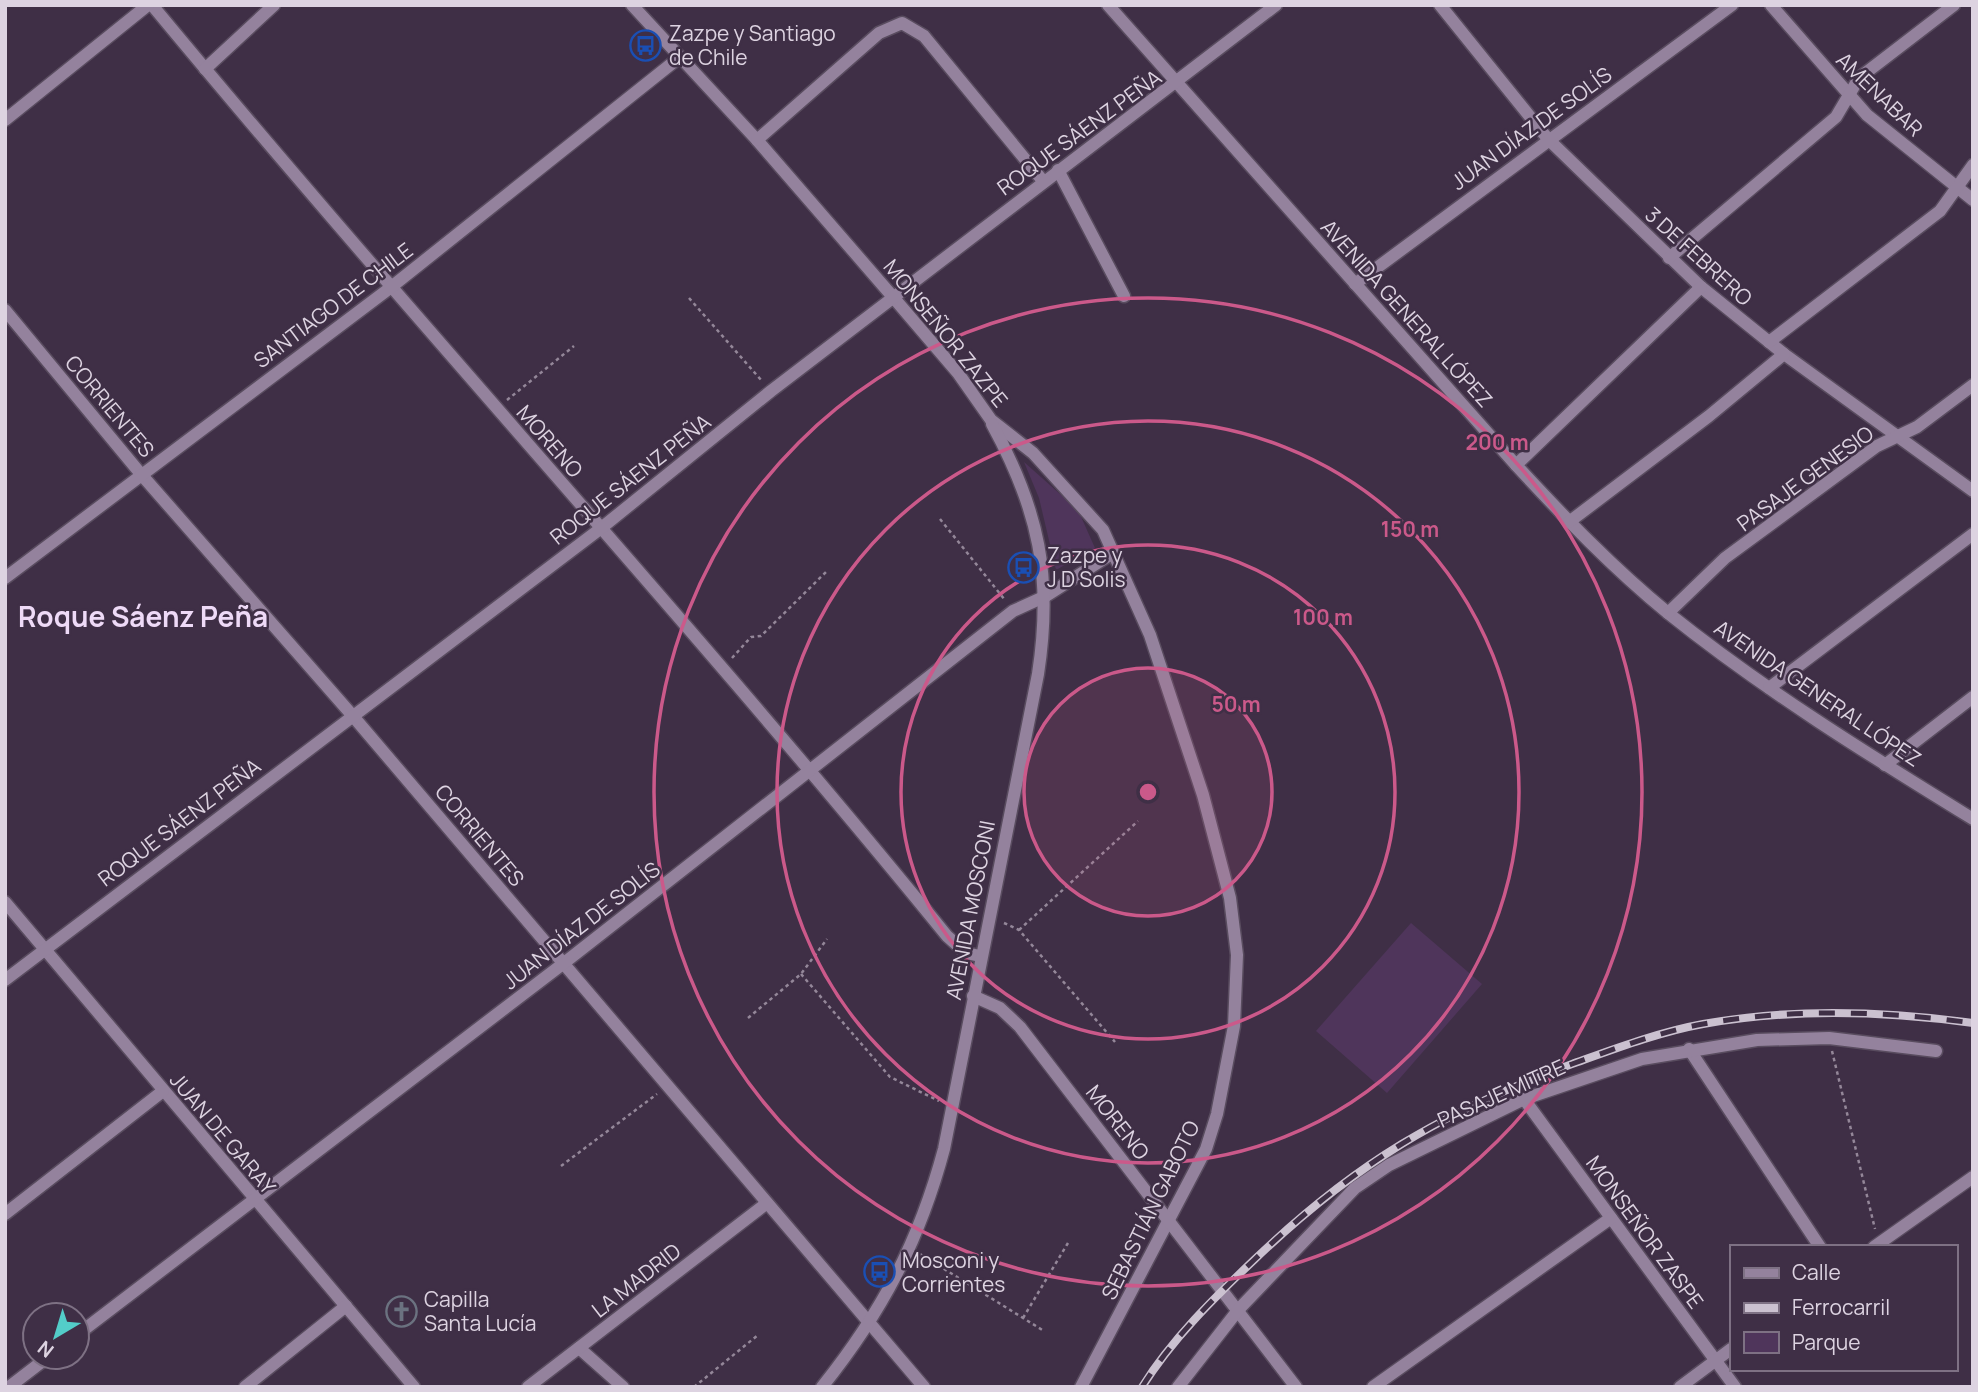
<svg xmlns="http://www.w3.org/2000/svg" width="1978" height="1392" font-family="Manrope,sans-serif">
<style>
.green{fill:#4f355b}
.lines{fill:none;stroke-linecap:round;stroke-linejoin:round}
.minor-casing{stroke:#594c5f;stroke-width:15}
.path{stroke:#948799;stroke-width:2.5;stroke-dasharray:3.5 3.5;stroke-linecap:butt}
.minor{stroke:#94829d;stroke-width:12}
.rail-casing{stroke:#cbc1d0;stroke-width:8}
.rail{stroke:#3f2f46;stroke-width:5;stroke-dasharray:16;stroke-linecap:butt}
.ring{fill:none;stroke:#cb598a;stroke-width:3.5}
.labels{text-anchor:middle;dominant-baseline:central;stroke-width:5;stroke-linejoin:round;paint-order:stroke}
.poi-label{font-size:21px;fill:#ddd3e1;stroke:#3f2f46;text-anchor:start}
.street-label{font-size:21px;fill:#ddd3e1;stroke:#3f2f46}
.district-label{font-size:28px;font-weight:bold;fill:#eedaf7;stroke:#3f2f46}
.centre{fill:#cb598a;stroke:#3f2f46;stroke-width:3.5}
.ring-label{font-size:21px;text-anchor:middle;font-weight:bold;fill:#cb598a;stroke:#3f2f46;stroke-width:5;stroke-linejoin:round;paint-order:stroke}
</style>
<rect width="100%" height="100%" fill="#3f2f46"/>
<g class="green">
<polygon points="1024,462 1078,510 1095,548 1056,570 1039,498"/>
<polygon points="1411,923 1482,984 1387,1093 1316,1031"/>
</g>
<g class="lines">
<defs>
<g id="minor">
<path d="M152,5C412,319 689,619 947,936L966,953L980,956"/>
<polyline points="632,5 757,140 893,297 958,373 991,420 1033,453 1103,530 1150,635 1203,795 1230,898 1237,955 1234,1026 1217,1114 1206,1149 1081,1387"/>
<path d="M1108,5L1516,465C1564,517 1613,568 1668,613C1764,690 1869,755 1973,819"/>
<polyline points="1440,5 1548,139 1701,287 1784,354 1973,491"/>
<polyline points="1771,5 1867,115 1973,200"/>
<polyline points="205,69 274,5"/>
<polyline points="5,120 148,5"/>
<polyline points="757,140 879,33 902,23 924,36 1043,181"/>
<polyline points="1058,170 1124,296"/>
<polyline points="1669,258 1836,117 1859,78 1954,5"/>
<polyline points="1355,284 1732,5"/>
<polyline points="5,310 140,473 352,715 924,1387"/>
<polyline points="1769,342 1940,211 1973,165"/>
<polyline points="1516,465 1701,287"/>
<polyline points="1569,522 1709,416 1784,354"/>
<polyline points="5,578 390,288 680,57"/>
<polyline points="1668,613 1725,558 1877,446 1917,427 1973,385"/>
<polyline points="1769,688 1973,534"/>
<polyline points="1885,765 1973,697"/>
<polyline points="5,902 414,1387"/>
<polyline points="5,980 600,529 771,391 1276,5"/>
<polyline points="973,996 1000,1008 1020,1027 1296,1387"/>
<polyline points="1689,1049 1820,1247"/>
<polyline points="1524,1099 1735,1387"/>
<polyline points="5,1214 163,1091"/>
<polyline points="1874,1247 1973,1177"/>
<polyline points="77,1335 564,963 1013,611 1046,596 1113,553"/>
<polyline points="579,1348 623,1387"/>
<polyline points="9,1387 48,1357"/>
<polyline points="245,1387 346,1306"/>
<polyline points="528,1387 767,1203"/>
<path d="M822,1387C882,1312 919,1242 944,1149L1038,674C1053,577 1039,510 992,424"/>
<polyline points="1178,1387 1239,1309 1355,1188 1389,1165 1524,1099 1642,1059 1757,1040 1829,1038 1936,1051"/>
<polyline points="1373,1387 1611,1218"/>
<polyline points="1680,1387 1731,1349"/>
</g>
</defs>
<use href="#minor" class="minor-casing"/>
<g class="path">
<polyline points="689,298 762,381"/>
<polyline points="507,400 574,346"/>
<polyline points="940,519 1005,600"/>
<polyline points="732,658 751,637 761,636 828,570"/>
<polyline points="1004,923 1019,930 1115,1042"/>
<polyline points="1019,930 1138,821"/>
<polyline points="801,974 890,1077 939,1101"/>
<polyline points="748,1018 801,974 827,939"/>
<polyline points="1832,1051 1875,1229"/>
<polyline points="561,1166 657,1094"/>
<polyline points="920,1254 1044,1331"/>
<polyline points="1023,1318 1068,1243"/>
<polyline points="694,1387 758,1335"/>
</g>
<use href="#minor" class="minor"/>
<defs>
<path id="rail" d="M1142,1387C1172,1339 1214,1298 1254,1260C1354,1164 1442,1112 1572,1064C1614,1049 1659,1032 1703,1024C1792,1008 1884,1011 1973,1023"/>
</defs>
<use href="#rail" class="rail-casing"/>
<use href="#rail" class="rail"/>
</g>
<circle cx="1148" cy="792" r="124" fill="#cb598a" fill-opacity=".12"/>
<g class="ring">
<circle cx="1148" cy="792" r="124"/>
<circle cx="1148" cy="792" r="247"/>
<circle cx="1148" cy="792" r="371"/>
<circle cx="1148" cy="792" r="494"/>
</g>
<defs>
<symbol id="bus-ring" viewBox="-11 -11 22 22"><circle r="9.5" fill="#3f2f46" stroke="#1a4fb4" stroke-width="1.5"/><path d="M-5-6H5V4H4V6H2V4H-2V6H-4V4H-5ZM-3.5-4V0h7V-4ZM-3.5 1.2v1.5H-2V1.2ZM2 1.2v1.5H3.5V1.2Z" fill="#1a4fb4"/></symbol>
<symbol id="church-ring" viewBox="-11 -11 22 22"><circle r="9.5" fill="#3f2f46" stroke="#6b7280" stroke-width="1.5"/><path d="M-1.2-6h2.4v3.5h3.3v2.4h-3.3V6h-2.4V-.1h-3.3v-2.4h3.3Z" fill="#6b7280"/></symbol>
</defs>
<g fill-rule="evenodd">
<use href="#bus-ring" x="628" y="28" width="35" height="35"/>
<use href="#bus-ring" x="1006" y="550" width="35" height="35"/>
<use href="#bus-ring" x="862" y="1254" width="35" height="35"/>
<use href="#church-ring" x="384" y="1294" width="35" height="35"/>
</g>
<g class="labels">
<g class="poi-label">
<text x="669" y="33">Zazpe y Santiago<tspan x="669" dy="24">de Chile</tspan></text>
<text x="1047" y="555">Zazpe y<tspan x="1047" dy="24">J D Solis</tspan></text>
<text x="902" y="1260">Mosconi y<tspan x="902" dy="24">Corrientes</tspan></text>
<text x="424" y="1299">Capilla<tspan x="424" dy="24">Santa Lucía</tspan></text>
</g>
<g class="street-label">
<text transform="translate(1880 94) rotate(44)">AMENABAR</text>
<text transform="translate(1531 128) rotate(-36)">JUAN DÍAZ DE SOLÍS</text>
<text transform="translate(1079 132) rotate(-36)">ROQUE SÁENZ PEÑA</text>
<text transform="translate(1699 256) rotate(42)">3 DE FEBRERO</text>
<text transform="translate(333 305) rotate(-37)">SANTIAGO DE CHILE</text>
<text transform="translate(1407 313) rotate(48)">AVENIDA GENERAL LÓPEZ</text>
<text transform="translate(946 333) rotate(51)">MONSEÑOR ZAZPE</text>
<text transform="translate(110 406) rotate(50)">CORRIENTES</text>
<text transform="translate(550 441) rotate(49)">MORENO</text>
<text transform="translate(1805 478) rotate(-36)">PASAJE GENESIO</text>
<text transform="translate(630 479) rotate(-38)">ROQUE SÁENZ PEÑA</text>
<text transform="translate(1818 693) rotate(34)">AVENIDA GENERAL LÓPEZ</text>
<text transform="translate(179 822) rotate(-37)">ROQUE SÁENZ PEÑA</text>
<text transform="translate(480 835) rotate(50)">CORRIENTES</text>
<text transform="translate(970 910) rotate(-79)">AVENIDA MOSCONI</text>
<text transform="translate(581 925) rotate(-38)">JUAN DÍAZ DE SOLÍS</text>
<text transform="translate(1501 1093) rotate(-24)">PASAJE MITRE</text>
<text transform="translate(1118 1122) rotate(52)">MORENO</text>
<text transform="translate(223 1133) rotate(50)">JUAN DE GARAY</text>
<text transform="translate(1150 1210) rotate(-64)">SEBASTIÁN GABOTO</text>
<text transform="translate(1645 1232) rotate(54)">MONSEÑOR ZASPE</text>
<text transform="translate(636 1280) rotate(-38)">LA MADRID</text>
</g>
<g class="district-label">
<text x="143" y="616">Roque Sáenz Peña</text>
</g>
</g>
<circle cx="1148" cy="792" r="10" class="centre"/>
<g class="ring-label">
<text x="1497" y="450">200 m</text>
<text x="1410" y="537">150 m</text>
<text x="1323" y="625">100 m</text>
<text x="1236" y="712">50 m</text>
</g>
<rect width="1978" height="1392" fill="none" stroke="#ddd3e1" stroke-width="14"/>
<rect x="1730" y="1245" width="228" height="126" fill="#3f2f46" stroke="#7e7184" stroke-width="2"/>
<rect x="1744" y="1268" width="35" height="10" fill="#94829d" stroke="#7e7184" stroke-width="2"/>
<text x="1792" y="1280" font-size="21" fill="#ddd3e1">Calle</text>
<rect x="1744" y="1303" width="35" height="10" fill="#cbc1d0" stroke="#7e7184" stroke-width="2"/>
<text x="1792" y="1315" font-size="21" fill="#ddd3e1">Ferrocarril</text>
<rect x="1744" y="1332" width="35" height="21" fill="#4f355b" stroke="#7e7184" stroke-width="2"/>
<text x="1792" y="1350" font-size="21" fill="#ddd3e1">Parque</text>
<g transform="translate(56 1336) rotate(218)"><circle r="33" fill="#3f2f46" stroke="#7e7184" stroke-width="2"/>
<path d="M0-5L12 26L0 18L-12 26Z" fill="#53cdc9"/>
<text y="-10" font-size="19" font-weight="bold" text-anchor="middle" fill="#ddd3e1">N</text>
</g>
</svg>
